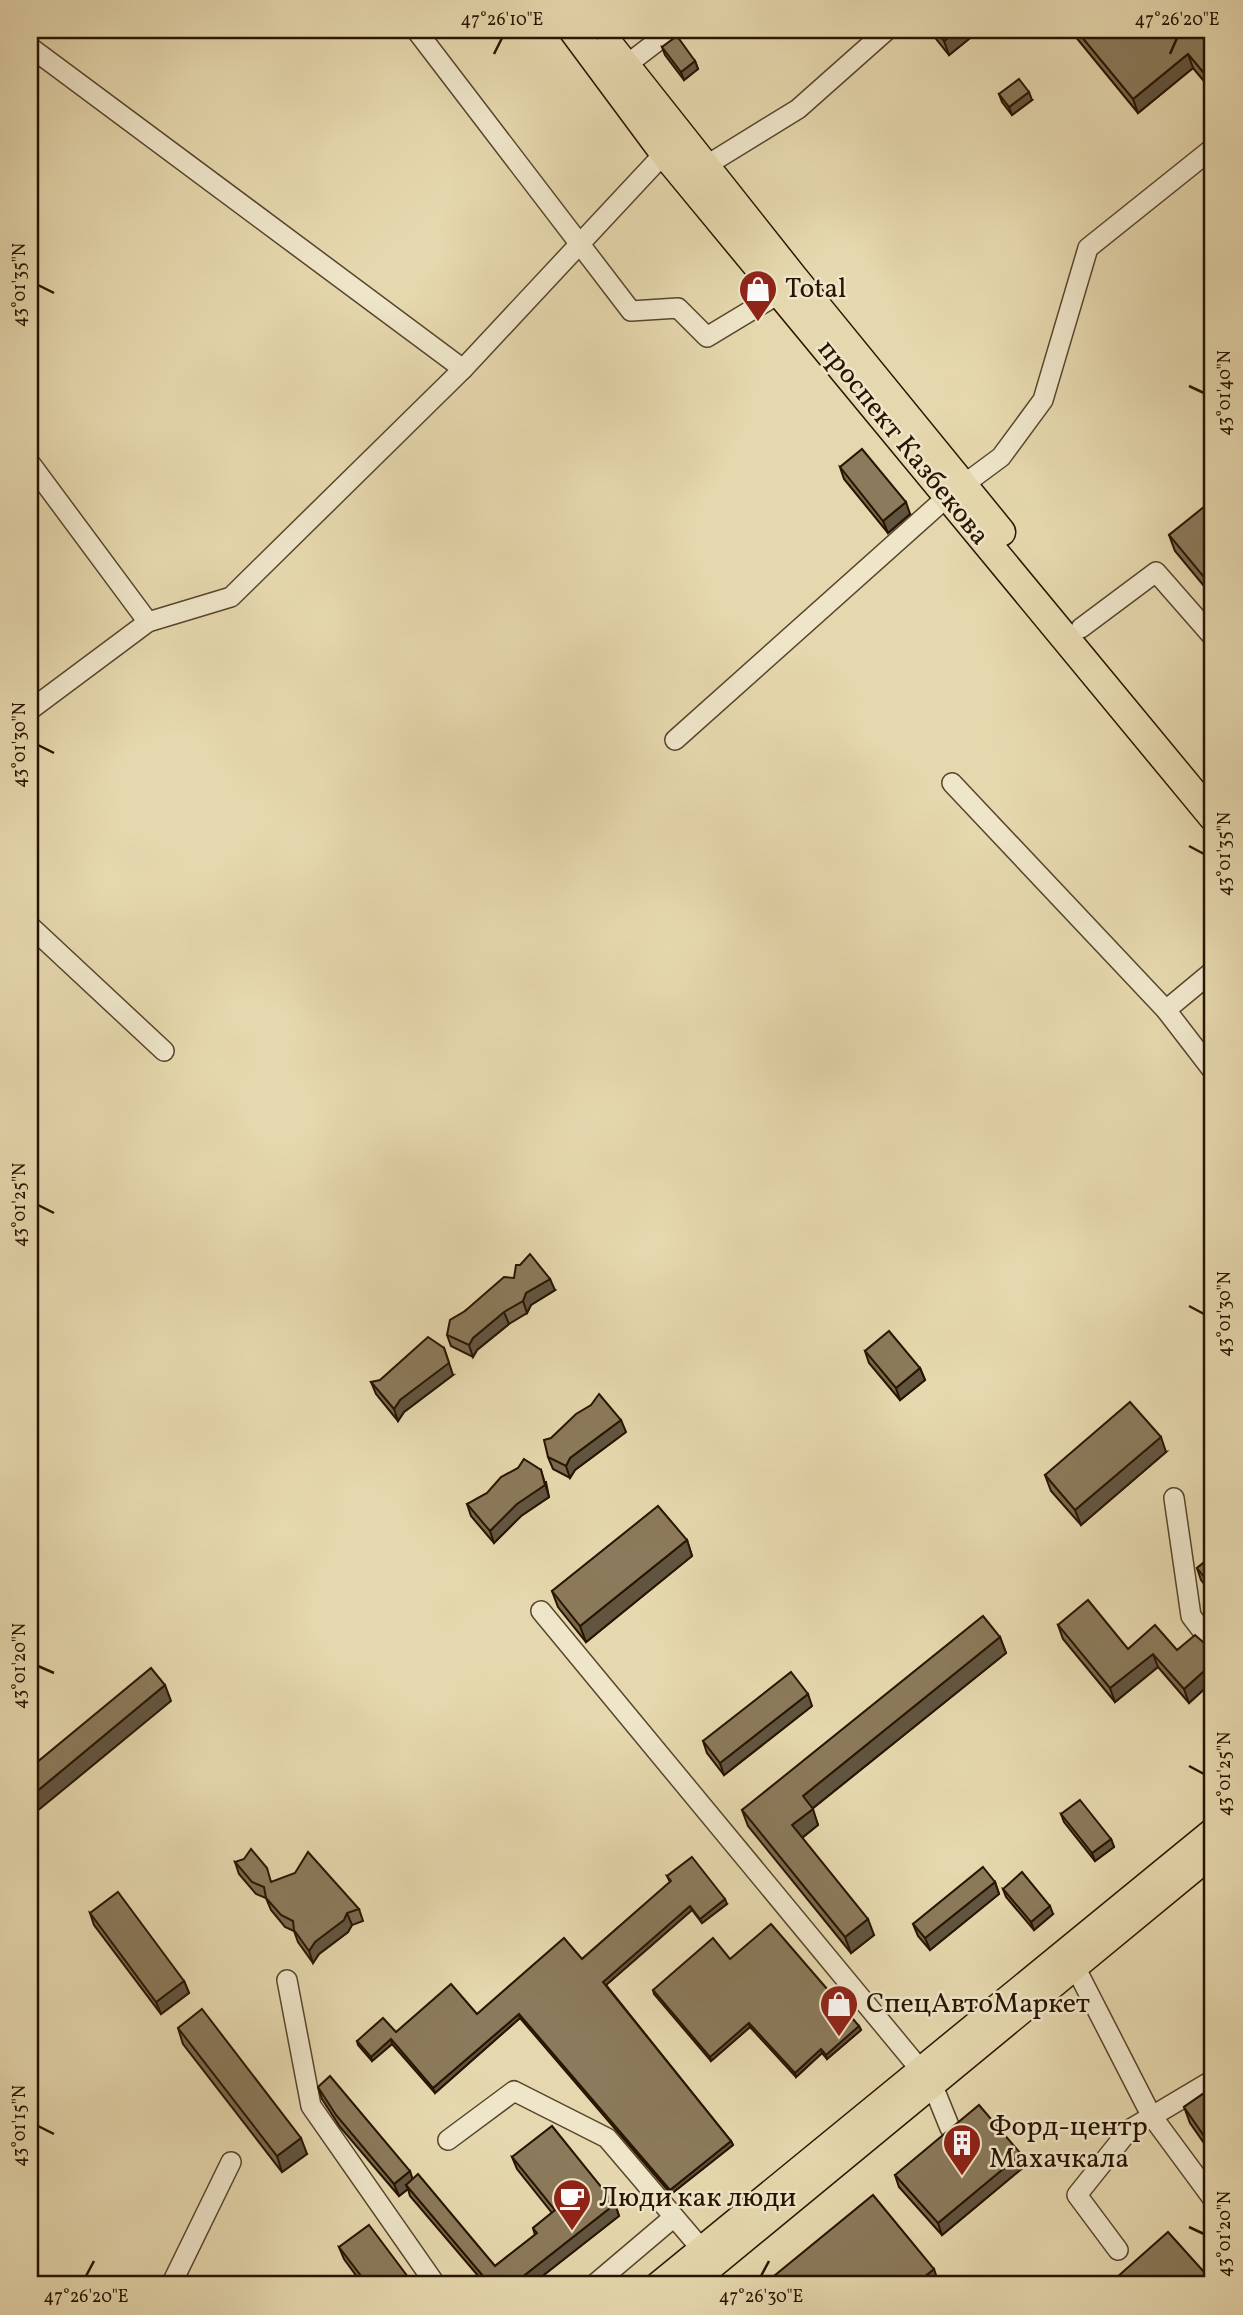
<svg xmlns="http://www.w3.org/2000/svg" width="1243" height="2315" font-family="Vollkorn,serif">
<style>
.lines{fill:none;stroke-linecap:round;stroke-linejoin:round}
.minor-casing{stroke:#58452c;stroke-width:22}
.major-casing{stroke:#281401;stroke-width:27}
.highway-casing{stroke:#281401;stroke-width:31}
.minor{stroke:#efe6ca;stroke-width:19}
.major{stroke:#e6d8ae;stroke-width:24}
.highway{stroke:#e6d8ae;stroke-width:28}
.wall{fill:#78694e;stroke:#281401;stroke-width:2}
.shaded-wall{fill:#615540;stroke:#281401;stroke-width:2}
.building{fill:#8b7a5b;stroke:#281401;stroke-width:2}
.ticks{fill:none;stroke:#281401;stroke-width:2.5}
.labels{text-anchor:middle;dominant-baseline:central;stroke-width:5;stroke-linejoin:round;paint-order:stroke}
.poi-label{font-size:28px;fill:#281401;stroke:#efe6ca;text-anchor:start}
.street-label{font-size:28px;fill:#281401;stroke:#efe6ca}
.neatline{fill:none;stroke:#281401;stroke-width:2.5}
.ticks-label{font-size:18px;text-anchor:middle;fill:#281401}
</style>
<rect width="100%" height="100%" fill="#e6d8ae"/>
<filter id="stains"><feTurbulence type="fractalNoise" baseFrequency=".00286" numOctaves="4"/><feColorMatrix values="0 0 0 0 .2 0 0 0 0 .09 0 0 0 0 .02 0 0 0 .5 -.17"/></filter>
<radialGradient id="worn" r=".72"><stop offset=".6" stop-color="#630" stop-opacity="0"/><stop offset="1" stop-color="#630" stop-opacity=".3"/></radialGradient>
<g class="lines">
<defs>
<g id="minor">
<polyline points="416,30 631,311 678,308 707,337 780,293"/>
<polyline points="30,47 463,369"/>
<polyline points="625,66 672,30"/>
<polyline points="707,165 798,109 887,30"/>
<polyline points="30,463 148,622"/>
<polyline points="1081,628 1156,572 1213,637"/>
<polyline points="30,710 148,622 231,597 463,369 673,144"/>
<polyline points="675,740 947,497 1001,457 1043,400 1088,248 1213,148"/>
<polyline points="952,783 1166,1010 1213,971"/>
<polyline points="30,926 164,1051"/>
<polyline points="1166,1010 1213,1071"/>
<polyline points="1174,1498 1191,1616 1213,1645"/>
<polyline points="541,1611 919,2068 933,2086 950,2128"/>
<polyline points="1070,1957 1151,2115 1213,2199"/>
<polyline points="287,1980 311,2106 436,2285"/>
<polyline points="448,2140 514,2091 607,2138 710,2259"/>
<polyline points="1118,2250 1077,2195 1129,2130 1213,2080"/>
<polyline points="595,2284 674,2217"/>
<polyline points="171,2285 231,2162"/>
</g>
<g id="major">
<polyline points="657,2285 1213,1830"/>
<polyline points="690,2285 1213,1854"/>
</g>
<g id="highway">
<polyline points="573,30 665,154 1213,817"/>
<polyline points="610,46 793,277 1001,532"/>
</g>
</defs>
<use href="#minor" class="minor-casing"/>
<use href="#major" class="major-casing"/>
<use href="#highway" class="highway-casing"/>
<use href="#minor" class="minor"/>
<use href="#major" class="major"/>
<use href="#highway" class="highway"/>
</g>
<g class="wall">
<polygon points="929,30 980,30 949,55"/>
<polygon points="1070,30 1213,30 1213,92 1193,68 1138,113"/>
<polygon points="662,47 695,61 698,69 684,80 665,55"/>
<polygon points="999,94 1032,100 1012,115 1002,102"/>
<polygon points="840,467 910,514 888,533 844,479"/>
<polygon points="1213,506 1213,597 1175,551 1169,535"/>
<polygon points="514,1278 555,1290 531,1305 527,1313 509,1324 477,1350 473,1357 451,1346 447,1335 465,1311"/>
<polygon points="865,1351 920,1368 925,1380 900,1400 869,1363"/>
<polygon points="453,1375 404,1412 398,1421 376,1394 371,1382"/>
<polygon points="626,1432 575,1470 570,1478 553,1469 548,1457"/>
<polygon points="1166,1452 1081,1525 1051,1491 1045,1475"/>
<polygon points="546,1482 549,1497 521,1516 494,1543 471,1516 467,1504"/>
<polygon points="687,1540 692,1556 586,1642 558,1607 552,1591"/>
<polygon points="1213,1555 1213,1595 1201,1580 1197,1568"/>
<polygon points="1213,1599 1213,1626 1209,1620 1204,1606"/>
<polygon points="1058,1625 1128,1649 1177,1650 1203,1642 1210,1643 1213,1641 1213,1681 1189,1703 1158,1667 1115,1702 1063,1639"/>
<polygon points="1000,1637 1006,1653 812,1809 818,1825 802,1838 874,1935 851,1953 748,1826 742,1810"/>
<polygon points="812,1706 724,1775 707,1753 703,1741"/>
<polygon points="1061,1814 1111,1839 1114,1847 1095,1861 1064,1822"/>
<polygon points="235,1862 272,1882 359,1909 363,1921 352,1925 348,1932 319,1954 313,1963 298,1942 294,1931 285,1927 271,1910 266,1898 256,1894 239,1874"/>
<polygon points="667,1876 727,1904 702,1923 692,1910 606,1985 731,2141 733,2145 671,2194 520,2018 435,2093 392,2044 372,2061 358,2045 357,2041 477,2014 582,1959 670,1882"/>
<polygon points="995,1882 999,1894 930,1950 918,1936 913,1924"/>
<polygon points="1003,1889 1053,1914 1034,1930 1006,1897"/>
<polygon points="90,1913 184,1981 189,1993 161,2014 94,1925"/>
<polygon points="730,1959 859,2026 861,2030 827,2059 822,2053 796,2077 750,2027 711,2061 654,1994 653,1990"/>
<polygon points="178,2028 307,2154 282,2172 183,2044"/>
<polygon points="318,2087 413,2179 495,2266 535,2235 533,2228 552,2213 517,2169 512,2157 615,2204 619,2216 531,2285 478,2285 477,2281 480,2278 410,2196 408,2189 399,2196 340,2127 322,2099"/>
<polygon points="1213,2087 1213,2156 1190,2123 1184,2107"/>
<polygon points="1021,2154 1025,2166 942,2235 899,2187 895,2175"/>
<polygon points="339,2247 414,2285 363,2285 344,2259"/>
</g>
<g class="shaded-wall">
<polygon points="958,30 980,30 949,55 944,41"/>
<polygon points="1188,54 1193,68 1138,113 1133,99"/>
<polygon points="695,61 698,69 684,80 681,72"/>
<polygon points="1213,74 1213,92 1208,78"/>
<polygon points="1029,92 1032,100 1012,115 1009,107"/>
<polygon points="906,502 910,514 888,533 883,521"/>
<polygon points="550,1279 555,1290 531,1305 527,1313 523,1301 526,1293"/>
<polygon points="504,1312 509,1324 477,1350 473,1357 469,1345 473,1338"/>
<polygon points="444,1348 453,1375 404,1412 398,1421 394,1409 400,1400"/>
<polygon points="920,1368 925,1380 900,1400 896,1388"/>
<polygon points="621,1420 626,1432 575,1470 570,1478 566,1466 570,1458"/>
<polygon points="1161,1437 1166,1452 1081,1525 1075,1510"/>
<polygon points="541,1470 549,1497 521,1516 494,1543 490,1531"/>
<polygon points="687,1540 692,1556 586,1642 580,1626"/>
<polygon points="1000,1637 1006,1653 808,1812 803,1796"/>
<polygon points="1153,1654 1158,1667 1115,1702 1110,1688"/>
<polygon points="1213,1663 1213,1681 1189,1703 1184,1689"/>
<polygon points="165,1685 171,1701 30,1817 30,1797"/>
<polygon points="808,1694 812,1706 724,1775 720,1763"/>
<polygon points="813,1809 818,1825 798,1841 792,1825"/>
<polygon points="1111,1839 1114,1847 1095,1861 1092,1853"/>
<polygon points="995,1882 999,1894 930,1950 925,1938"/>
<polygon points="725,1899 727,1904 702,1923 700,1919"/>
<polygon points="690,1906 692,1910 605,1986 603,1982"/>
<polygon points="1050,1906 1053,1914 1034,1930 1031,1922"/>
<polygon points="347,1913 352,1925 348,1932 319,1954 313,1963 309,1951 315,1942"/>
<polygon points="868,1919 874,1935 851,1953 845,1937"/>
<polygon points="184,1981 189,1993 161,2014 156,2002"/>
<polygon points="519,2014 520,2018 435,2093 433,2088"/>
<polygon points="749,2023 750,2027 711,2061 710,2057"/>
<polygon points="859,2026 861,2030 827,2059 826,2055"/>
<polygon points="391,2039 392,2044 372,2061 371,2057"/>
<polygon points="821,2049 822,2053 796,2077 795,2073"/>
<polygon points="301,2138 307,2154 282,2172 277,2156"/>
<polygon points="731,2141 733,2145 671,2194 670,2190"/>
<polygon points="1021,2154 1025,2166 942,2235 938,2223"/>
<polygon points="410,2171 414,2183 406,2185 408,2189 399,2196 394,2184"/>
<polygon points="615,2204 619,2216 531,2285 512,2285"/>
<polygon points="934,2269 939,2284 938,2285 914,2285"/>
</g>
<g class="building">
<polygon points="935,30 958,30 944,41"/>
<polygon points="1076,30 1213,30 1213,74 1208,78 1188,54 1133,99"/>
<polygon points="677,36 695,61 681,72 662,47"/>
<polygon points="1019,79 1029,92 1009,107 999,94"/>
<polygon points="862,449 906,502 883,521 840,467"/>
<polygon points="1210,502 1213,506 1213,588 1169,535"/>
<polygon points="530,1254 550,1279 526,1293 523,1301 504,1312 473,1338 469,1345 447,1335 450,1320 465,1311 504,1277 514,1278 516,1265 520,1265"/>
<polygon points="889,1331 920,1368 896,1388 865,1351"/>
<polygon points="428,1337 444,1348 449,1363 400,1400 394,1409 371,1382 380,1380"/>
<polygon points="599,1394 621,1420 570,1458 566,1466 548,1457 544,1440 551,1438 576,1414 591,1405"/>
<polygon points="1130,1402 1161,1437 1075,1510 1045,1475"/>
<polygon points="524,1459 541,1470 545,1485 517,1504 490,1531 467,1504 487,1493 501,1477 518,1468"/>
<polygon points="658,1506 687,1540 580,1626 552,1591"/>
<polygon points="1213,1555 1213,1588 1197,1568"/>
<polygon points="1213,1599 1213,1619 1204,1606"/>
<polygon points="1088,1600 1128,1649 1155,1625 1177,1650 1195,1635 1203,1642 1210,1643 1213,1641 1213,1663 1184,1689 1153,1654 1110,1688 1058,1625"/>
<polygon points="983,1616 1000,1637 803,1796 813,1809 792,1825 868,1919 845,1937 742,1810"/>
<polygon points="151,1668 165,1685 30,1797 30,1768"/>
<polygon points="791,1672 808,1694 720,1763 703,1741"/>
<polygon points="1080,1800 1111,1839 1092,1853 1061,1814"/>
<polygon points="251,1849 267,1868 271,1882 295,1873 308,1852 359,1909 347,1913 344,1920 315,1942 309,1951 294,1930 293,1921 281,1915 266,1898 264,1887 252,1882 235,1862 244,1859"/>
<polygon points="692,1857 725,1899 700,1919 690,1906 603,1982 731,2141 670,2190 519,2014 433,2088 391,2039 371,2057 357,2041 383,2018 396,2032 451,1984 477,2014 564,1938 582,1959 671,1881 667,1876"/>
<polygon points="983,1867 995,1882 925,1938 913,1924"/>
<polygon points="1022,1872 1050,1906 1031,1922 1003,1889"/>
<polygon points="118,1892 184,1981 156,2002 90,1913"/>
<polygon points="771,1924 859,2026 826,2055 821,2049 795,2073 749,2023 710,2057 653,1990 713,1938 730,1959"/>
<polygon points="202,2009 301,2138 277,2156 178,2028"/>
<polygon points="330,2076 410,2171 394,2184 336,2115 318,2087"/>
<polygon points="1213,2087 1213,2149 1184,2107"/>
<polygon points="979,2105 1021,2154 938,2223 895,2175"/>
<polygon points="552,2126 615,2204 512,2285 480,2285 477,2281 483,2276 406,2185 418,2174 495,2266 537,2233 533,2228 555,2210 512,2157"/>
<polygon points="873,2195 934,2269 914,2285 763,2285"/>
<polygon points="369,2225 414,2285 368,2285 339,2247"/>
<polygon points="1168,2232 1213,2282 1213,2285 1123,2285 1116,2278"/>
</g>
<path class="ticks" d="M494,54L502,38M1170,54L1177,38M38,285L54,293M1189,386L1204,393M38,745L54,753M1189,846L1204,854M38,1205L54,1213M1189,1306L1204,1314M38,1666L54,1673M1189,1766L1204,1774M38,2126L54,2134M1189,2227L1204,2234M86,2276L94,2261M761,2276L769,2261"/>
<defs>
<symbol id="shop-pin" viewBox="-11 -11 22 30"><path d="M0 17L-7.5 6A9.5 9.5 0 1 1 7.5 6Z" fill="#8f2418" stroke="#efe6ca"/><path d="M-5-2.5h2.3a2.7 3.5 0 0 1 5.4 0H5L5.5 6h-11ZM-1.5-2.5h3a1.5 2.3 0 0 0-3 0Z" fill="#fff"/></symbol>
<symbol id="building-pin" viewBox="-11 -11 22 30"><path d="M0 17L-7.5 6A9.5 9.5 0 1 1 7.5 6Z" fill="#8f2418" stroke="#efe6ca"/><path d="M-4-6H4V6H1V3H-1V6H-4ZM-2.5-4.3h1.7v1.8h-1.7ZM.8-4.3h1.7v1.8H.8ZM-2.5-1h1.7V.8h-1.7ZM.8-1h1.7V.8H.8Z" fill="#fff"/></symbol>
<symbol id="cafe-pin" viewBox="-11 -11 22 30"><path d="M0 17L-7.5 6A9.5 9.5 0 1 1 7.5 6Z" fill="#8f2418" stroke="#efe6ca"/><path d="M-5.5-4.5H6V0H3Q3 3.5 0 3.5H-2.5Q-5.5 3.5-5.5 0ZM3-3.2v2h1.7v-2ZM-6 4.5H4V6H-6Z" fill="#fff"/></symbol>
</defs>
<g fill-rule="evenodd">
<use href="#shop-pin" x="736" y="267" width="44" height="60"/>
<use href="#shop-pin" x="817" y="1982" width="44" height="60"/>
<use href="#building-pin" x="940" y="2121" width="44" height="60"/>
<use href="#cafe-pin" x="550" y="2176" width="44" height="60"/>
</g>
<g class="labels">
<g class="poi-label">
<text x="785" y="289">Total</text>
<text x="866" y="2004">СпецАвтоМаркет</text>
<text x="989" y="2127">Форд-центр<tspan x="989" dy="32">Махачкала</tspan></text>
<text x="599" y="2198">Люди как люди</text>
</g>
<g class="street-label">
<text transform="translate(903 443) rotate(51)">проспект Казбекова</text>
</g>
</g>
<rect width="1243" height="2315" fill="none" stroke="#e6d8ae" stroke-width="77"/>
<rect x="38" y="38" width="1166" height="2238" class="neatline"/>
<g class="ticks-label">
<text x="502" y="25">47°26'10"E</text>
<text x="1177" y="25">47°26'20"E</text>
<text transform="translate(19 285) rotate(-90)" y="6">43°01'35"N</text>
<text transform="translate(1224 393) rotate(-90)" y="6">43°01'40"N</text>
<text transform="translate(19 745) rotate(-90)" y="6">43°01'30"N</text>
<text transform="translate(1224 854) rotate(-90)" y="6">43°01'35"N</text>
<text transform="translate(19 1205) rotate(-90)" y="6">43°01'25"N</text>
<text transform="translate(1224 1314) rotate(-90)" y="6">43°01'30"N</text>
<text transform="translate(19 1666) rotate(-90)" y="6">43°01'20"N</text>
<text transform="translate(1224 1774) rotate(-90)" y="6">43°01'25"N</text>
<text transform="translate(19 2126) rotate(-90)" y="6">43°01'15"N</text>
<text transform="translate(1224 2234) rotate(-90)" y="6">43°01'20"N</text>
<text x="86" y="2302">47°26'20"E</text>
<text x="761" y="2302">47°26'30"E</text>
</g>
<rect width="100%" height="100%" filter="url(#stains)"/>
<rect width="100%" height="100%" fill="url(#worn)"/>
</svg>
